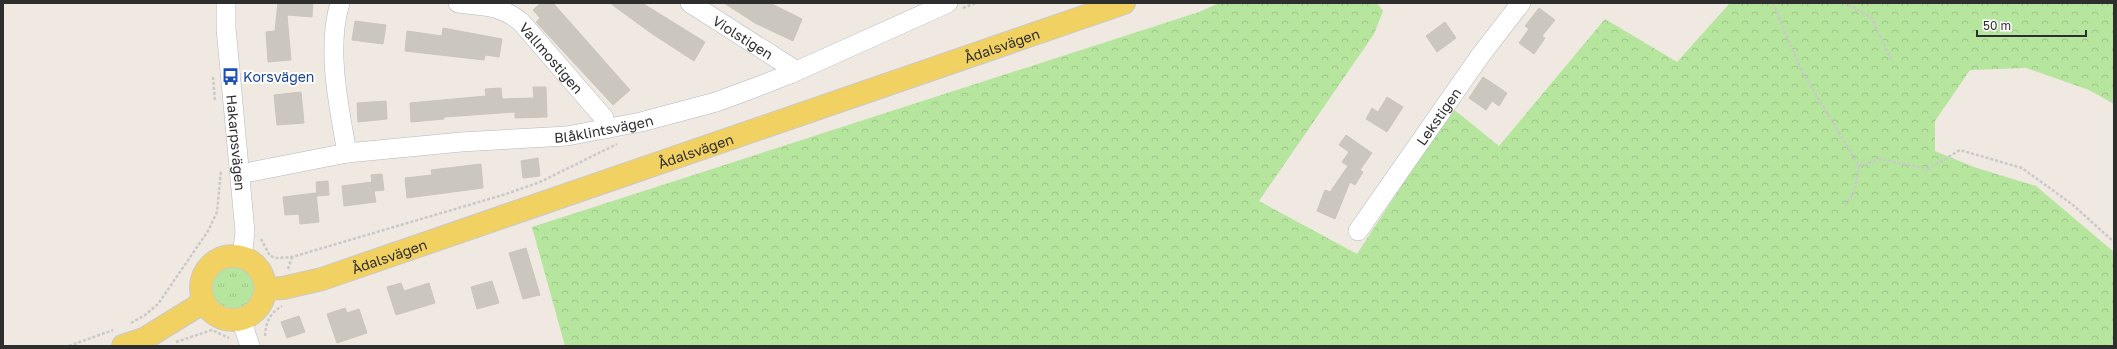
<svg xmlns="http://www.w3.org/2000/svg" width="2117" height="349" font-family="'Golos Text',sans-serif">
<style>
.grass{fill:url(#grass-tufts)}
.forest{fill:url(#forest-crowns)}
.building{fill:#cbc7bf;stroke:#cbc5ba}
.lines{fill:none;stroke-linecap:round;stroke-linejoin:round}
.minor-casing{stroke:#b4b7c1;stroke-width:20}
.major-casing{stroke:#c9c9c9;stroke-width:24}
.path{stroke:#c9c9c9;stroke-width:2.5;stroke-dasharray:3 2;stroke-linecap:butt}
.minor{stroke:#fff;stroke-width:19}
.major{stroke:#f2d163;stroke-width:22}
.labels{text-anchor:middle;dominant-baseline:central;stroke-width:4;stroke-linejoin:round;paint-order:stroke}
.street-label{font-size:14px;fill:#2e2e2e;stroke:#fff}
.transit-label{font-size:14px;fill:#164399;stroke:#fff;text-anchor:start}
</style>
<defs>
<pattern id="grass-tufts" width="24" height="20" patternUnits="userSpaceOnUse"><rect width="24" height="20" fill="#b6e59e"/><path d="M3 7l-1-3M5 7V3M7 7l1-3M15 17l-1-3M17 17v-4M19 17l1-3" fill="none" stroke="#9dc588"/></pattern>
<pattern id="forest-crowns" width="20" height="18" patternUnits="userSpaceOnUse"><rect width="20" height="18" fill="#b6e59e"/><path d="M2 6a3 3 0 1 1 6 0M12 15a3 3 0 1 1 6 0" fill="none" stroke="#9dc588"/></pattern>
</defs>
<rect width="100%" height="100%" fill="#efe9e1"/>
<circle class="grass" cx="233" cy="288" r="22"/>
<polygon class="forest" points="1219,3 1377,3 1383,11 1374,34 1259,201 1357,254 1452,108 1499,146 1605,19 1677,62 1730,3 2114,3 2114,104 2089,90 2026,68 1970,70 1935,121 1935,151 1974,167 2036,186 2114,252 2114,346 565,346 532,227 1199,12"/>
<g class="building">
<polygon points="278,3 313,3 312,17 287,15 291,60 268,62 266,32 275,31"/>
<polygon points="541,3 553,3 630,90 613,105 536,22 540,18 533,10"/>
<polygon points="610,3 642,3 705,42 694,61 651,33"/>
<polygon points="724,3 770,3 802,19 793,41 755,23"/>
<polygon points="1539,8 1555,20 1542,36 1545,38 1534,54 1519,43 1529,29 1525,26"/>
<polygon points="355,21 386,25 383,44 352,40"/>
<polygon points="1445,22 1456,38 1437,52 1426,36"/>
<polygon points="443,28 502,39 499,57 485,55 484,60 405,51 407,31 442,36"/>
<polygon points="1483,77 1507,93 1499,106 1492,101 1486,110 1469,98"/>
<polygon points="533,87 546,87 547,117 515,118 515,112 444,117 444,119 411,122 410,103 486,96 485,89 501,88 502,99 534,98"/>
<polygon points="301,92 304,123 277,125 274,95"/>
<polygon points="1387,97 1403,107 1387,132 1366,119 1372,108 1378,112"/>
<polygon points="386,101 387,119 358,122 357,103"/>
<polygon points="1346,135 1372,153 1360,170 1363,172 1355,185 1350,182 1335,219 1317,211 1325,190 1330,192 1348,166 1342,162 1349,152 1339,145"/>
<polygon points="538,158 540,176 523,178 521,161"/>
<polygon points="481,164 483,188 407,198 405,178 432,175 431,170"/>
<polygon points="382,174 384,190 374,191 376,202 344,206 342,186 372,182 371,175"/>
<polygon points="328,181 329,195 317,196 316,182"/>
<polygon points="316,193 319,222 300,224 299,214 285,215 283,197"/>
<polygon points="526,248 540,295 523,299 509,253"/>
<polygon points="492,281 499,303 477,309 471,287"/>
<polygon points="401,283 404,291 429,283 435,303 396,315 387,287"/>
<polygon points="345,308 347,313 359,309 367,333 337,343 327,314"/>
<polygon points="299,316 305,332 287,338 281,322"/>
</g>
<g class="lines">
<defs>
<g id="minor">
<path id="s1" d="M226,3V28L245,232L242,257"/>
<path d="M340,3C326,48 339,107 347,153"/>
<path id="s2" d="M458,3C483,6 501,5 521,22L604,118L605,129"/>
<path id="s3" d="M690,3L792,68L790,74"/>
<path id="s4" d="M240,174L347,153L461,142L567,136L641,122L716,102L754,88L790,74L948,3"/>
<path id="s5" d="M1358,231L1480,56L1521,3"/>
<polyline points="241,319 250,346"/>
</g>
<g id="major">
<circle cx="233" cy="288" r="32"/>
<path id="s6" d="M265,289L283,288L322,279L1124,3"/>
<polyline points="123,346 144,339 204,302"/>
</g>
</defs>
<use href="#minor" class="minor-casing"/>
<use href="#major" class="major-casing"/>
<g class="path">
<polyline points="1773,3 1801,70 1859,166 1854,193 1845,205"/>
<polyline points="1844,3 1871,17 1892,61"/>
<polyline points="963,8 976,3"/>
<polyline points="213,77 215,102"/>
<polyline points="1859,166 1880,159 1928,169 1960,150 2022,168 2073,205 2114,242"/>
<polyline points="261,239 270,256 277,258 292,257 506,194 540,182 617,144"/>
<polyline points="288,269 292,257"/>
<polyline points="131,323 145,315 158,304 208,231 217,212 221,170"/>
<path d="M265,336C266,322 269,314 282,306"/>
<polyline points="176,342 212,330 229,338"/>
<polyline points="69,346 113,330"/>
</g>
<use href="#minor" class="minor"/>
<use href="#major" class="major"/>
</g>
<defs>
<symbol id="bus-bare" viewBox="-9 -9 18 18"><path d="M-5-6H5V4H4V6H2V4H-2V6H-4V4H-5ZM-3.5-4V0h7V-4ZM-3.5 1.2v1.5H-2V1.2ZM2 1.2v1.5H3.5V1.2Z" fill="#1a4fb4" stroke="#fff" stroke-width="2.5" paint-order="stroke"/></symbol>
</defs>
<g fill-rule="evenodd">
<use href="#bus-bare" x="218" y="64" width="25" height="25"/>
</g>
<g class="labels">
<g class="street-label">
<text stroke="none"><textPath href="#s3" startOffset="63">Violstigen</textPath></text>
<text stroke="none"><textPath href="#s6" startOffset="777">Ådalsvägen</textPath></text>
<text stroke="none"><textPath href="#s2" startOffset="114">Vallmostigen</textPath></text>
<text stroke="none"><textPath href="#s5" startOffset="140">Lekstigen</textPath></text>
<text stroke="none"><textPath href="#s4" startOffset="367">Blåklintsvägen</textPath></text>
<text stroke="none"><textPath href="#s1" startOffset="140">Hakarpsvägen</textPath></text>
<text stroke="none"><textPath href="#s6" startOffset="453">Ådalsvägen</textPath></text>
<text stroke="none"><textPath href="#s6" startOffset="129">Ådalsvägen</textPath></text>
</g>
<g class="transit-label">
<text x="243" y="76">Korsvägen</text>
</g>
</g>
<rect width="2117" height="349" fill="none" stroke="#2e2e2e" stroke-width="8"/>
<path d="M1977 30v6h109v-6" fill="none" stroke="#2e2e2e" stroke-width="2"/>
<text x="1983" y="30" font-size="12" fill="#2e2e2e" stroke="#ffffff" stroke-width="3" paint-order="stroke">50 m</text>
</svg>
